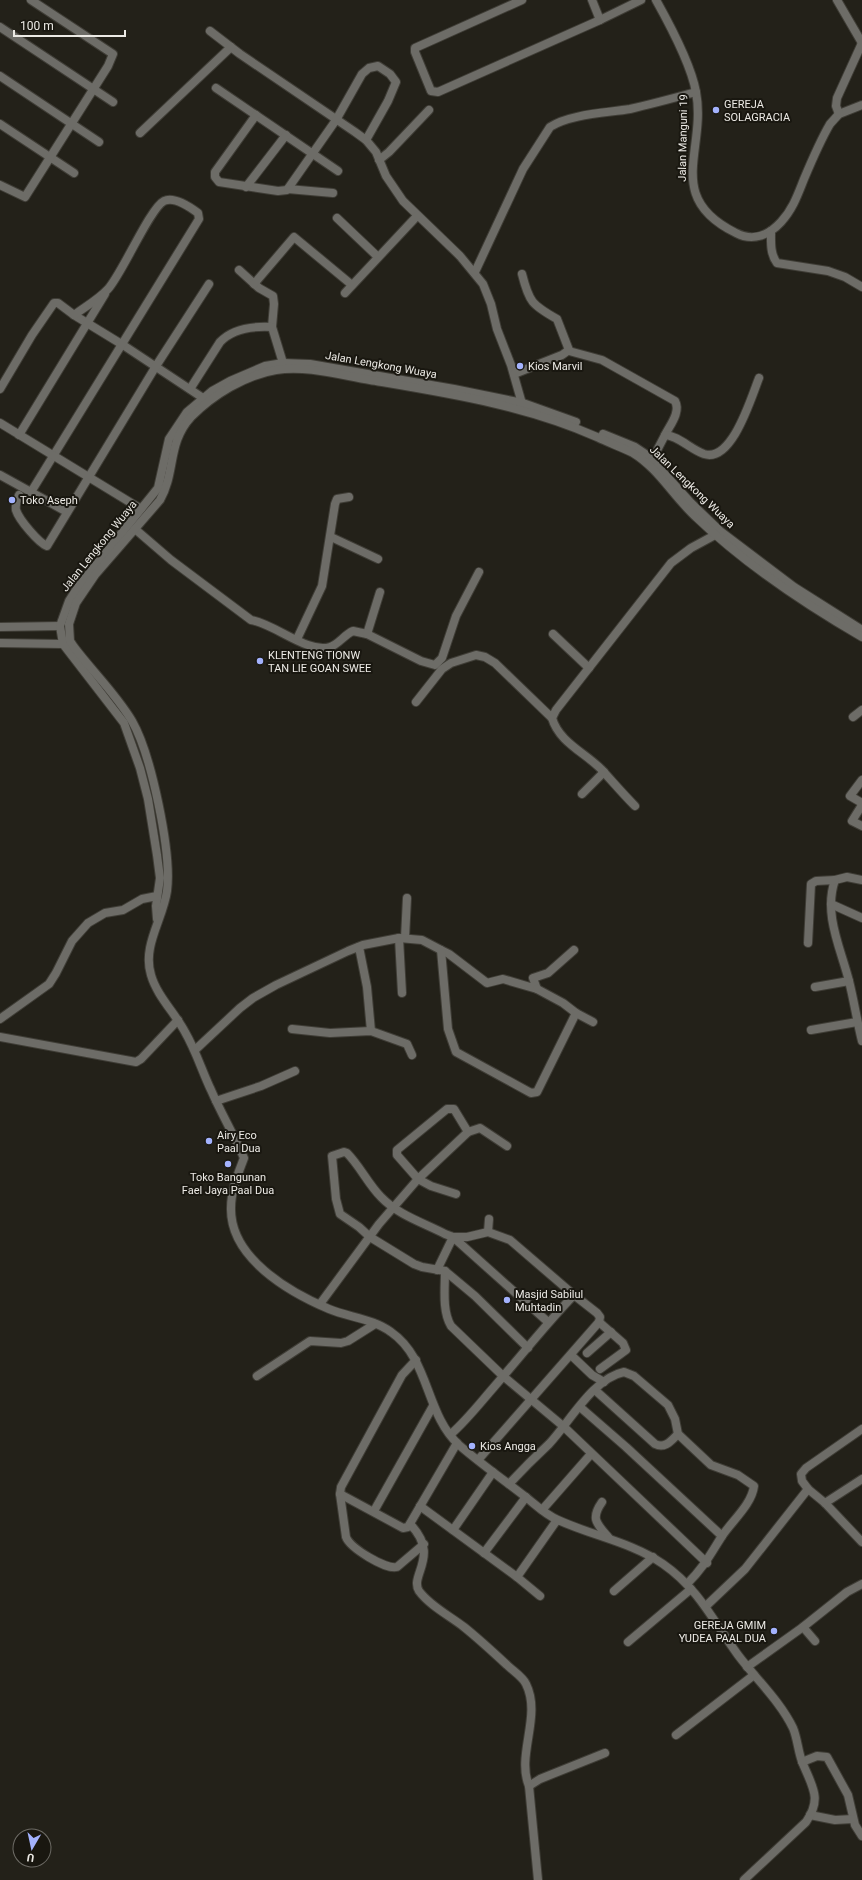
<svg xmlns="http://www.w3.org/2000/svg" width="862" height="1880" font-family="Roboto,sans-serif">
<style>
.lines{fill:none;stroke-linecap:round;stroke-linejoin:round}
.minor-casing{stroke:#3f3d36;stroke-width:10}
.minor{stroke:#6d6c67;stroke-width:8}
.poi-dot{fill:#a3b2fd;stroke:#191710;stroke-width:1.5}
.labels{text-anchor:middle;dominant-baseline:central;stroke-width:4;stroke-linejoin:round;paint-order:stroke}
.poi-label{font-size:11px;fill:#eceae5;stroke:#191710;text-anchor:start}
.street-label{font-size:11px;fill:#eceae5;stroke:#191710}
</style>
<rect width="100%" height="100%" fill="#232119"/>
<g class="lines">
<defs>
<g id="minor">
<polyline points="522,0 415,48 415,52 431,91 438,92 600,20"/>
<polyline points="592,0 600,20 641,0"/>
<path d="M656,0C670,25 691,64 696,92C707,150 663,197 736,233C753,242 769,235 781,222C793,209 798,194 804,179C812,160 820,141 830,124L839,114L862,105"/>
<polyline points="837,0 862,43"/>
<polyline points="0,27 113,102"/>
<polyline points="210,31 240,54 355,132 366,140 376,152 386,176 403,201 460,256 483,284 491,304 497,329 511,365 523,407"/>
<polyline points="0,76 99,142"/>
<polyline points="216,88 338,171"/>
<polyline points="839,114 836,106 837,98 862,43"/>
<polyline points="256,115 215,172 215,177 219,182 278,191 287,190 336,120 362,74 369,68 378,66 390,74 396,82 388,101 366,140"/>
<polyline points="0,124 74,173"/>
<polyline points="140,133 231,47"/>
<polyline points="379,160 389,152 429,110"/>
<polyline points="0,185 25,197 108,66 113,54 31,0"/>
<polyline points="246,187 286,135"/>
<polyline points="288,189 333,193"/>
<polyline points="337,218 378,257"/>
<path d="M771,231C771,242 770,254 777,263L828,271L845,277L862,287"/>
<polyline points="239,270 259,288 273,296 274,304 272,327 283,363"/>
<path d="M475,272L523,169L550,127C570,114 606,113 630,109C652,104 674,98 696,92"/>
<polyline points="254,284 294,237 352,285"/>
<polyline points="345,293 417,216"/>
<polyline points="74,315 123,345 206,400"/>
<path d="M569,351L602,360L675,401C681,412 670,425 665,435"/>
<path d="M514,374L562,355L569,350L557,319C532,305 529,302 522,274"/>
<path d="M0,389L32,335L54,303H58L74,315C85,307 99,299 108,289C122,274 150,208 164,201C174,196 190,207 198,213L199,219L31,492"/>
<path d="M190,389L220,342C233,328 253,326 272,327"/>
<polyline points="0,423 141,509"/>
<polyline points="603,434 635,447 644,453 652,460 691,503 720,531 794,587 862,630"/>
<polyline points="19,435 105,294"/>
<path d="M652,460L665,435C679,436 690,449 704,454C732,463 751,398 759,378"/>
<polyline points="0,475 67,512"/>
<path d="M19,495C17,500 15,505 16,510C19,520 39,543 47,546L156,366L209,284"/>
<path d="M135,529L171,560L251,620C275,624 308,654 330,647C339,644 344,635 353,631L367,634L380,592"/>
<polyline points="331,537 378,559"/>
<polyline points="0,627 60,626"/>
<polyline points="367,634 421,661 435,665 442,658 456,616 479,572"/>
<polyline points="553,634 589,668"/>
<polyline points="297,639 322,586 335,504 337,499 349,497"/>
<polyline points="0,643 63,644"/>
<polyline points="416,702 442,669 451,663 476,655 485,657 495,663 552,718"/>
<polyline points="853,717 862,710"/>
<polyline points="862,780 850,796 862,803"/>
<polyline points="582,794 604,772"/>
<polyline points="862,805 852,821 862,826"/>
<path d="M635,806C623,794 612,781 601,769C584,752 559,742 552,718L556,710L671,563L691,548L715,535"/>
<path d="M862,880L847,877L835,880C823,914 841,949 849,981C854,1001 857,1021 862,1041"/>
<polyline points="831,904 862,918"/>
<polyline points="157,919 156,906 160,878 157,855 148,799 140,768 124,723 63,644 60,626 69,601 78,587 158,488 169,439 187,412 212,391 230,381 265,366 283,363 310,364 454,389 523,403 576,422"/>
<polyline points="399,938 402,993"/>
<polyline points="405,938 407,898"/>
<polyline points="808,943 811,884 816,881 835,880"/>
<polyline points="359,947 367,987 371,1031"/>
<polyline points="441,950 449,954 487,983 503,979 537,989 533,978 548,973 574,950"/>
<polyline points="815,987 849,981"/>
<polyline points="537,989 563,1003 576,1013"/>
<polyline points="0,1019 49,984 56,973 72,941 88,923 105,913 123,910 142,899 157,896"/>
<polyline points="292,1029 330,1033 371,1031 407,1044 412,1055"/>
<polyline points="811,1030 857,1022"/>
<polyline points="0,1037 136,1062 141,1059 178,1020"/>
<polyline points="195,1050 240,1008 253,998 276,985 348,951 363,945 399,938 422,940 441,950 448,1029 456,1052 531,1093 537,1092 576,1013 593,1022"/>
<polyline points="216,1101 261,1086 295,1071"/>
<polyline points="456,1194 431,1186 418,1179 397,1155 397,1150 447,1109 454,1109 468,1132"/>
<polyline points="488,1232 489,1219"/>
<polyline points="437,1270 453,1237 548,1322"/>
<path d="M445,1271C445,1288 442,1311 451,1326L503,1376L563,1426L707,1563"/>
<polyline points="320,1304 379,1224 418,1179 468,1132 480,1128 507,1146"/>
<polyline points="599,1322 623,1343 626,1350 600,1369"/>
<path d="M528,1348L475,1296L445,1271L422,1267L414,1264L370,1237L359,1227L340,1214L336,1199L332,1156L344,1152L347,1153C360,1166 368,1184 381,1197C398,1215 424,1223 445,1234L453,1237H467L488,1232L510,1240L574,1295"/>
<polyline points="587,1353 611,1332"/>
<polyline points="571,1355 592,1375 604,1382"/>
<path d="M416,1360L402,1375L341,1487L340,1494L346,1537C350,1548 386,1570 397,1567L424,1544"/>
<polyline points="257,1376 310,1341 341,1343 348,1341 375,1324"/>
<path d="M595,1390L655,1444C665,1449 671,1441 678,1434"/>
<polyline points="580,1407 626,1447 722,1536"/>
<polyline points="862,1429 806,1468 801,1474 802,1481 808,1489 825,1503 862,1542"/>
<path d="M451,1434C467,1420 480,1403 494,1387C521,1356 546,1324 574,1295L597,1313L600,1317L599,1322L478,1460"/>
<path d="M509,1484C522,1470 535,1457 549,1444C569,1423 593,1378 624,1372L634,1376L668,1405L675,1419L678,1434L711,1465L738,1475L754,1486C752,1504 732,1521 722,1536C710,1555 704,1567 687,1584"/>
<polyline points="340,1494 403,1528 408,1527 457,1443"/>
<path d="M602,1502C590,1519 597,1524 609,1538"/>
<polyline points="825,1503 862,1479"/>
<polyline points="420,1506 517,1577 557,1520"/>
<polyline points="542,1510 591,1454"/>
<polyline points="374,1511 433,1406"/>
<path d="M410,1524C441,1556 409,1575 419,1591C430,1606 450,1616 464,1627C479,1639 493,1652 507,1665C513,1671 523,1677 526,1684C542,1716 516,1755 529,1786L538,1880"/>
<polyline points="453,1530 493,1472"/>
<polyline points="484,1553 526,1497"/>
<polyline points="517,1577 540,1596"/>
<polyline points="614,1591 653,1557"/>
<polyline points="706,1606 745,1569 808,1489"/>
<polyline points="803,1627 815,1641"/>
<polyline points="628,1642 691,1589"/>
<polyline points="747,1667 803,1627 847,1592 862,1584"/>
<polyline points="676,1735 754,1675"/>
<polyline points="802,1762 817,1756 827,1757 848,1795 855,1825 862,1836"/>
<polyline points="529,1786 540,1779 605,1753"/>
<polyline points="810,1815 835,1820 853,1819"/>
<path d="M744,1880L806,1822C822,1799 813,1788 803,1764C798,1753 798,1740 793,1728C780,1701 756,1679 738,1655C713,1621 699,1589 663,1564C631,1542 593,1536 558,1520C546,1515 537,1506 527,1498C504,1480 481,1464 459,1445C425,1414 430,1359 391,1332C374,1319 348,1317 329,1309C289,1292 230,1258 231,1208C231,1190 238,1174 244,1158C234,1135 221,1113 211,1090C202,1071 196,1051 185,1032C175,1013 157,996 151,975C142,946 163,919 167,891C172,853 151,754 132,721C116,694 92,671 74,647L70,641L69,624L76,603L95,575L160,500C176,472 167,443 191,417C213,395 245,375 276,370C306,365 340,375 370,380C447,393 525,405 597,437C609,443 621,447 633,453C658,468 674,497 696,517C744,563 805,604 862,637"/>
</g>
</defs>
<use href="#minor" class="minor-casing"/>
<use href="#minor" class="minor"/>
</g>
<g class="poi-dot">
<circle cx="716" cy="110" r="4"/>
<circle cx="520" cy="366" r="4"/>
<circle cx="12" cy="500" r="4"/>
<circle cx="260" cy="661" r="4"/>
<circle cx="209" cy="1141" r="4"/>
<circle cx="228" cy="1164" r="4"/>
<circle cx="507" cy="1300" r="4"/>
<circle cx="472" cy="1446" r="4"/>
<circle cx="774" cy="1631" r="4"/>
</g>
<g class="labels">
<g class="poi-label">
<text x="724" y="104">GEREJA<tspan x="724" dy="13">SOLAGRACIA</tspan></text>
<text x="528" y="366">Kios Marvil</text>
<text x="20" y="500">Toko Aseph</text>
<text x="268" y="655">KLENTENG TIONW<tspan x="268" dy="13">TAN LIE GOAN SWEE</tspan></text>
<text x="217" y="1135">Airy Eco<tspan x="217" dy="13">Paal Dua</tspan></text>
<text x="228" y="1177" text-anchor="middle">Toko Bangunan<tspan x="228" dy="13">Fael Jaya Paal Dua</tspan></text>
<text x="515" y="1294">Masjid Sabilul<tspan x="515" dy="13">Muhtadin</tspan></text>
<text x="480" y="1446">Kios Angga</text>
<text x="766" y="1625" text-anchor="end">GEREJA GMIM<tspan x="766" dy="13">YUDEA PAAL DUA</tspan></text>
</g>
<g class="street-label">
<text transform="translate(683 138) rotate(-89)">Jalan Manguni 19</text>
<text transform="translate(381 365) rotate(10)">Jalan Lengkong Wuaya</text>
<text transform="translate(692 487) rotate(44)">Jalan Lengkong Wuaya</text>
<text transform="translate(99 546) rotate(-51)">Jalan Lengkong Wuaya</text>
</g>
</g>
<g transform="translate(32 1848) rotate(189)"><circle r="19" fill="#191710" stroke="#6d6b65"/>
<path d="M0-3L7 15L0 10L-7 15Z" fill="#a3b2fd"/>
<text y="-6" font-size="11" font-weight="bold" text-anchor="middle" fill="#eceae5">U</text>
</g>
<path d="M14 30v6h111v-6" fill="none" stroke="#eceae5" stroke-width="2"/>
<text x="20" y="30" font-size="12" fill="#eceae5" stroke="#191710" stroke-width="3" paint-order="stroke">100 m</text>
</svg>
